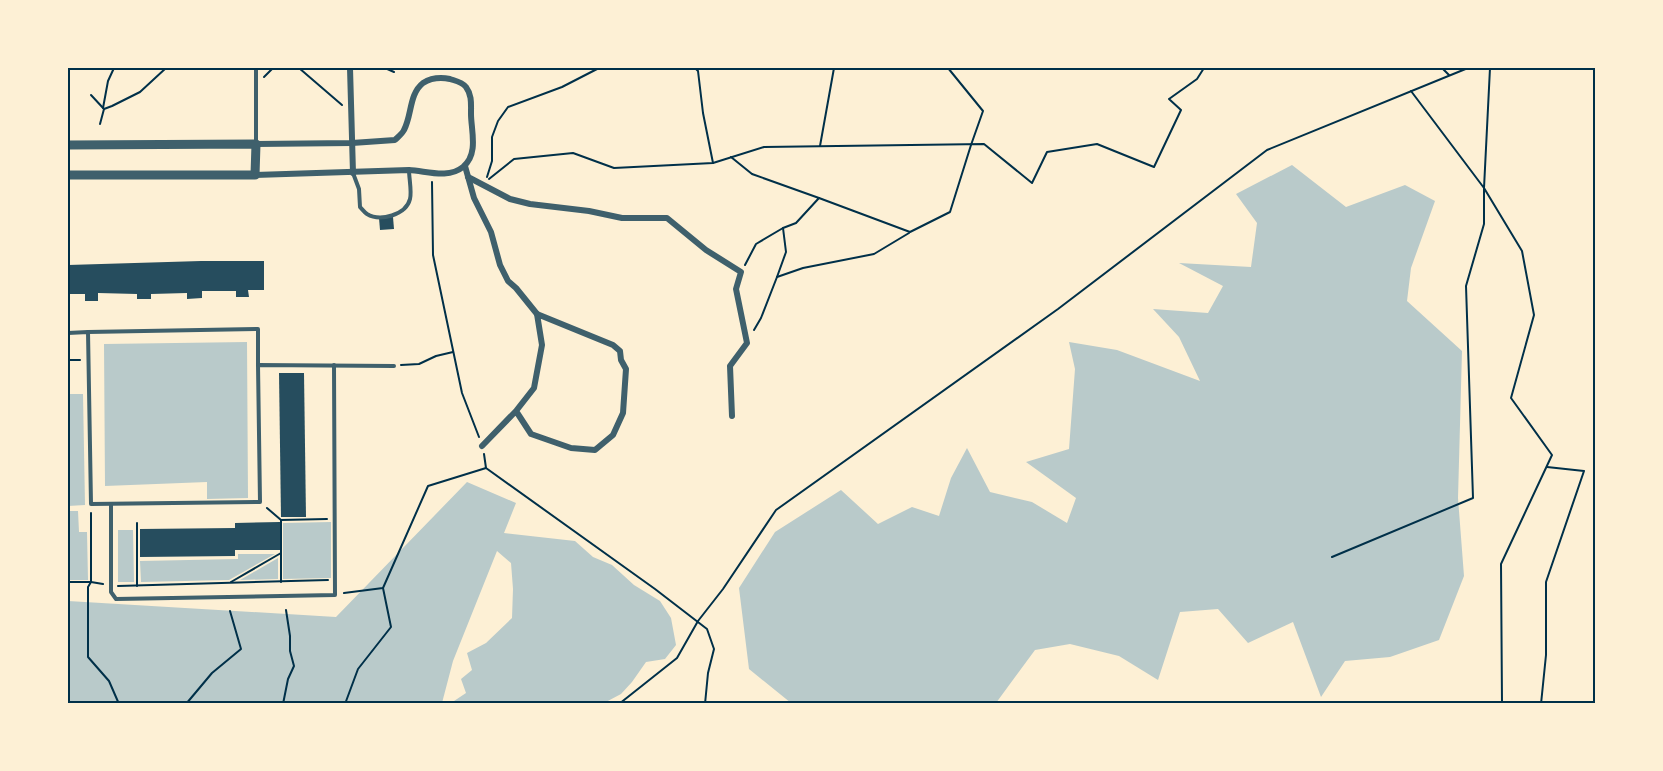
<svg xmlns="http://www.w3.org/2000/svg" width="1663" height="771" font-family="Helvetica,sans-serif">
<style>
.green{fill:#b9caca}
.building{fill:#264d5e}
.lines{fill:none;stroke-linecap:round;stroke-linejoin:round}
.path{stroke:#003049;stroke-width:2}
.service{stroke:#3f606c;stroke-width:4}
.minor{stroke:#3f606c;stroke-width:6}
.tertiary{stroke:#3f606c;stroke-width:9}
.neatline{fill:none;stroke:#003049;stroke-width:2}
</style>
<rect width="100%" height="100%" fill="#fdf0d5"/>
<g class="green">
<polygon points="1292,165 1346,207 1405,185 1435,201 1411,268 1407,301 1462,351 1458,498 1464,576 1439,640 1390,657 1345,661 1321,697 1293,622 1248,643 1218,609 1180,612 1158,680 1119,656 1070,644 1035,650 996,703 791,703 749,669 739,588 775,532 841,490 878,524 912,507 939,516 951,478 967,448 990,492 1032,502 1067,523 1076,498 1026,462 1069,449 1075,369 1069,342 1117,350 1200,381 1179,337 1153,309 1208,313 1223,286 1179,263 1251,267 1257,223 1236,194"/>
<polygon points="247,342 248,498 207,499 207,482 105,486 104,344"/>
<polygon points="68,394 83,394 85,505 68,506"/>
<polygon points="467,482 516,503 504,533 575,541 593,557 612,565 634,585 660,601 671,618 676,645 665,659 646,662 632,682 621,694 604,703 451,703 466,693 461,679 472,670 467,653 486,643 512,618 513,589 511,563 497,551 453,661 442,703 68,703 68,601 336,617"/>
<polygon points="68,511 78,511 79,532 87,532 88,580 68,580"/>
<polygon points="331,522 331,578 283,579 283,523"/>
<polygon points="118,530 133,530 134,582 118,582"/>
<polygon points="238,554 275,554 229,580 141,582 140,561 238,559"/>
<polygon points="278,558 278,579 240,580"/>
</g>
<g class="building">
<polygon points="393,217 394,229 380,230 379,218"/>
<polygon points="201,261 264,261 264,290 248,290 249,297 236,297 236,291 202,291 202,298 187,299 187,293 151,294 151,299 137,299 137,294 98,293 98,301 85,301 85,294 68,294 68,265"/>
<polygon points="279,373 304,373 306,517 281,517"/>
<polygon points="280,522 280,550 235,550 235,556 140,557 140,529 235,528 235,523"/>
</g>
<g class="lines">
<g class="path">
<polyline points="299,68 342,105"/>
<polyline points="385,68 394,72"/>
<polyline points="695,68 698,71 703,113 713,163"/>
<polyline points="1442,68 1449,75"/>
<polyline points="264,77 273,68"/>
<polyline points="1411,91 1484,188 1490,68"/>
<polyline points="91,95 104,109 100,124"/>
<polyline points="103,108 108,81 114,68"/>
<polyline points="104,109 112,106 140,92 166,68"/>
<polyline points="820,146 834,68"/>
<polyline points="731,157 752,174 819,198 796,223 783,228 756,244 745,265"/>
<polyline points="487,177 492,161 492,137 498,121 508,107 562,87 599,68"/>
<polyline points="489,179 514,159 573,153 614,168 713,163 764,147 984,144 1032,183 1047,152 1097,144 1154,167 1181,110 1169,99 1197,79 1204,68"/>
<polyline points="432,182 433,255 462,393 479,437"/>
<polyline points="1484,188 1522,251 1534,315 1511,398 1552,455 1501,564 1502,704"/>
<polyline points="819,198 910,232 950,212 971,145 983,111 948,68"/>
<polyline points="777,277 786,252 783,228"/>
<polyline points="754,330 761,318 777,277 803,268 874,254 909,233"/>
<polyline points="68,360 80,360"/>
<polyline points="401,365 419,364 436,356 453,352"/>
<polyline points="484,454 486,468 655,589 707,629 714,649 708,673 705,704"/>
<polyline points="267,508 281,520"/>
<polyline points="91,513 91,582 88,587 88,657 109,681 119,704"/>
<polyline points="137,523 137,586"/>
<polyline points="1332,557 1473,498 1466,286 1484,224 1484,188"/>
<polyline points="68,582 91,582 103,584"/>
<polyline points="231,582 281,553"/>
<polyline points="281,582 281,520 327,519"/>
<polyline points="118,586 328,580"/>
<polyline points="344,593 383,588 428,486 486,468"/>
<polyline points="186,704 212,673 241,649 230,611"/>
<polyline points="283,704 288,679 294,666 290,651 290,636 286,610"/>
<polyline points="345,704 358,669 391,627 383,588"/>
<polyline points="619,704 677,658 698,621 723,589 776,510 1058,309 1267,150 1468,68"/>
<polyline points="1541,704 1546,655 1546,582 1584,471 1547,467"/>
</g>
<g class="service">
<polyline points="256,144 256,68"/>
<path d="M353,173L359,189L360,207C362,209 364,212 367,214C380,222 406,215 410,199C412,192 409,178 409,170"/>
<polyline points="88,332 258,329 258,365"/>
<polyline points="68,333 88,332 91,504 260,502 258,365 394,366"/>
<polyline points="111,504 111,592 116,599 335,595 334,365"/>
</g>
<g class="minor">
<polyline points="350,68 353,173"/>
<polyline points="465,166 474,198 491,232 500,265 508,281 516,288 537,314"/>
<path d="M255,175L409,170C427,171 448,179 463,167C479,154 471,130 471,114C471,104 472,95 466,87C462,82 456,81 450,79C440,77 431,78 423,83C409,94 412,115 404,130C402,134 398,137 395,140L352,143L256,144"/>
<polyline points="468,177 510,199 530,204 589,211 622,218 667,218 706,250 741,272 736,289 747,343 730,366 732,416"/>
<polyline points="482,446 516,411 531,434 571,448 595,450 613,435 623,413 626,369 621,360 620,351 613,345 537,314 542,345 534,388 516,411"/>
</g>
<polyline class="tertiary" points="68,145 256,144 255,175 68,175"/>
</g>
<rect width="1663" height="771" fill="none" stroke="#fdf0d5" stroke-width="138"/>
<rect x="69" y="69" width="1525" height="633" class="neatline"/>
</svg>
